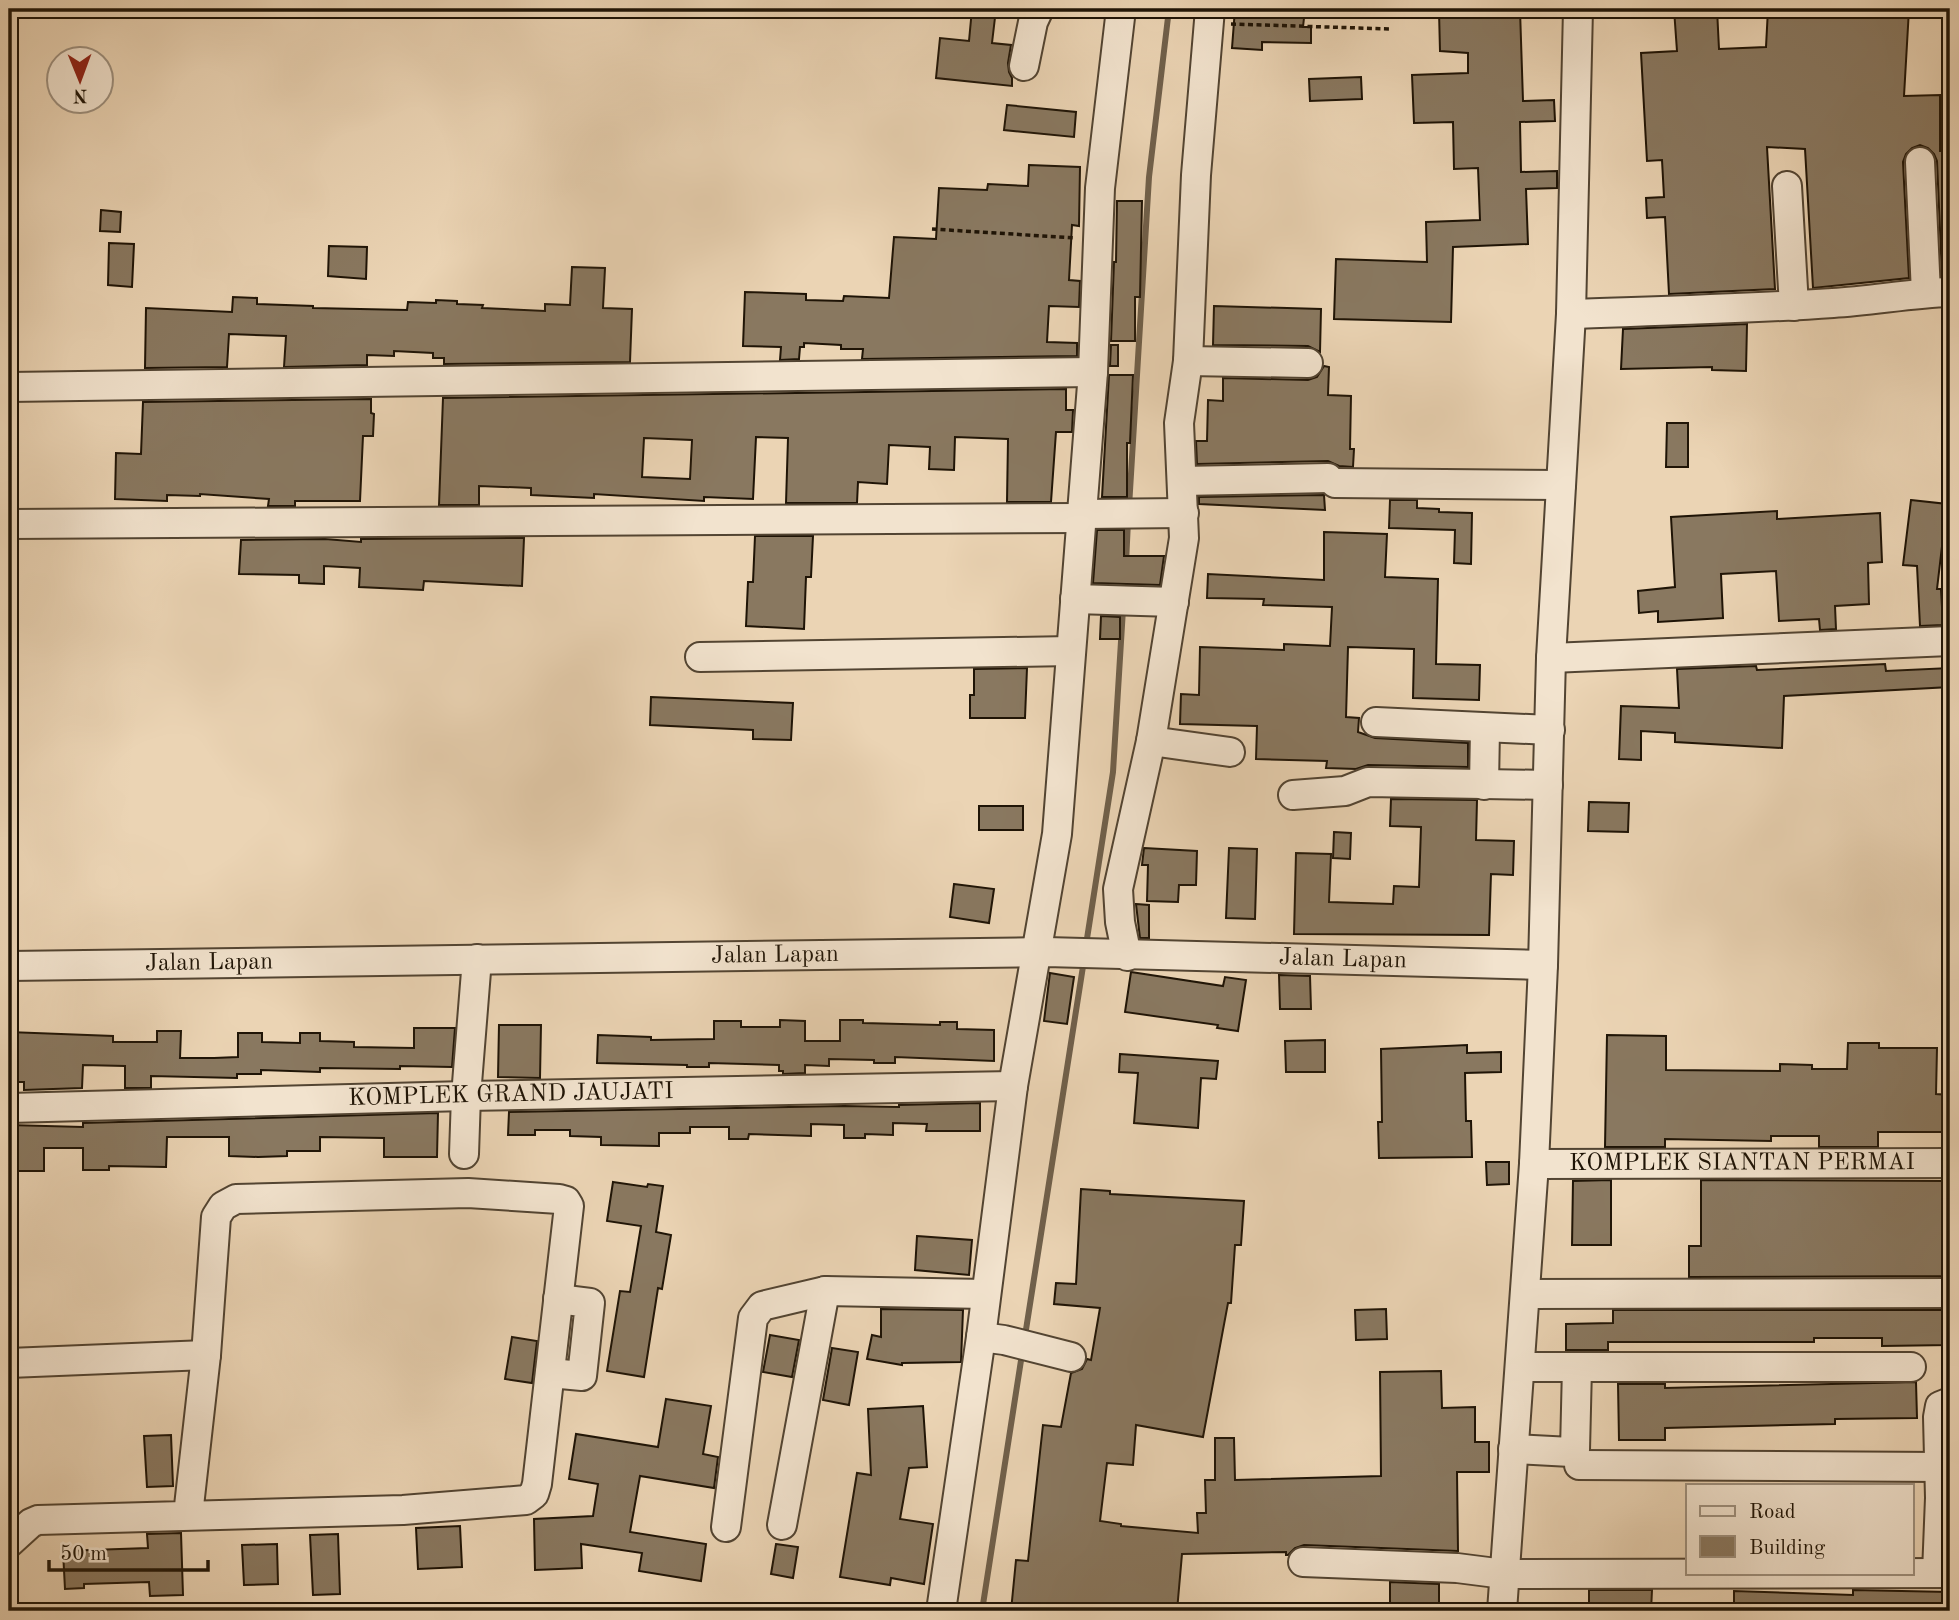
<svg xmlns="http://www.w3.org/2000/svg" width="1959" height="1620" font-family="'Old Standard TT',serif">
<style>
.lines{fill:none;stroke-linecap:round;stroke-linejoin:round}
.stream{stroke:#70604b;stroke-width:6}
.building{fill:#897860;stroke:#1f1406;stroke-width:2;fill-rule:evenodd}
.minor-casing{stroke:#524432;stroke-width:32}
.path{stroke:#1f1406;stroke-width:3.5;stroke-dasharray:5 3.5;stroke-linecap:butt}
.minor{stroke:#f2e3ce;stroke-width:28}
.labels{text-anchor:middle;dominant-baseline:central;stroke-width:5;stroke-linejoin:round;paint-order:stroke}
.street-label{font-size:24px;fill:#1f1406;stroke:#f2e3ce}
</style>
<rect width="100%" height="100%" fill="#ebd4b4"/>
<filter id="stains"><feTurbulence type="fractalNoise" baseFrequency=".00286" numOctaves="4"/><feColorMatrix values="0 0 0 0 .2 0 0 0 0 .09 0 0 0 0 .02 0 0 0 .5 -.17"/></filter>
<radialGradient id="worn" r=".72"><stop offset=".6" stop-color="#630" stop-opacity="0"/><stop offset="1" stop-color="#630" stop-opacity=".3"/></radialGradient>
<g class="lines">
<g class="stream">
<polyline points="1129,507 1149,177 1169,9"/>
<polyline points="1126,563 1128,521"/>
<polyline points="1086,945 1113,772 1123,609"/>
<polyline points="1025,1336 1084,960"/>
<polyline points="982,1611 1022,1354"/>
</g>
</g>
<g class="building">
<polygon points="972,9 996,9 992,43 1011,45 1008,63 1009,72 1012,78 1012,86 936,78 940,38 969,41"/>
<polygon points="1235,9 1305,9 1303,27 1311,27 1311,43 1262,42 1262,50 1232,48"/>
<polygon points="1674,9 1717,9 1719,49 1766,47 1768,9 1909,9 1904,96 1940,95 1940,151 1950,151 1950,276 1942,276 1937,161 1934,154 1928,148 1920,145 1912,148 1906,154 1903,162 1909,278 1813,288 1805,149 1767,147 1775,289 1669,294 1665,217 1647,218 1646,198 1664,197 1662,160 1647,161 1641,53 1677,51"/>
<polygon points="1520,10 1523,101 1554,100 1555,121 1520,122 1521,172 1557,171 1557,188 1526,189 1528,244 1453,247 1451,322 1334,319 1336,259 1427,262 1426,222 1480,220 1478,168 1454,169 1453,122 1414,123 1412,75 1468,73 1468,53 1440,51 1439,11"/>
<polygon points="1361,77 1362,99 1310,101 1309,79"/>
<polygon points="1007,105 1076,112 1074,137 1004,130"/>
<polygon points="1029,165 1080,167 1079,226 1072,225 1069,280 1080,281 1079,307 1049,306 1047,342 1077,343 1077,356 862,359 863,349 841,349 841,345 804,343 804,347 800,347 799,359 780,360 781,347 743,346 745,292 806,294 806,300 843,301 844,296 889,298 894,237 936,239 939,188 987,190 988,184 1028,186"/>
<polygon points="1117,201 1142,201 1140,297 1135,297 1135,341 1111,341 1114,262 1116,262"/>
<polygon points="101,210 121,212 120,232 100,231"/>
<polygon points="109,243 134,244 132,287 108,285"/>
<polygon points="329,246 367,247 366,279 328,276"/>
<polygon points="572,267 605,268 603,308 632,309 630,362 444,364 444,358 433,358 433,353 394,351 394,356 367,355 367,365 284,367 286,336 229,334 227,367 145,368 146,308 232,312 233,297 257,298 257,304 313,306 313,308 407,310 408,302 436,303 436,300 457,301 457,304 483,305 482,308 545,311 545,304 570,305"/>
<polygon points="1214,306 1321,309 1320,352 1308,346 1213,345"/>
<polygon points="1747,324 1746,371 1712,370 1712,367 1621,369 1623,329"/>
<polygon points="1111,345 1118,345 1118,366 1110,366"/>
<polygon points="1324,366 1329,367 1328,395 1351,396 1350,449 1354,449 1353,467 1339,466 1328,461 1197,464 1196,441 1207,441 1208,400 1223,401 1223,378 1308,380 1317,377"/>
<polygon points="1109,375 1133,375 1130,443 1127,443 1127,497 1102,497"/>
<path d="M1066,389V410H1073L1072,432H1056L1051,502H1007L1008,439L955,437L954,470L929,469L930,447L889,445L887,484L858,482L857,503H786L788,438L756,437L753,499L704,497V501L594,494V498L531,495V488L479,486V505H439L443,398ZM644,438L692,440L690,479L642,477Z"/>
<polygon points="371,399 371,413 374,414 373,436 363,436 360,501 295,501 295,506 268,506 269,499 200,494 200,496 167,495 167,501 115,499 116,453 141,454 143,402"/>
<polygon points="1667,423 1688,423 1688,467 1666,467"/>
<polygon points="1324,495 1325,510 1199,504 1199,497"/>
<polygon points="1390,500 1417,500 1417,508 1439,509 1439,512 1472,513 1471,564 1454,563 1455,530 1389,528"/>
<polygon points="1911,500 1947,504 1937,589 1941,589 1943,625 1920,626 1917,566 1903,565"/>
<polygon points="1777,511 1777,519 1880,513 1882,562 1868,563 1869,604 1835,606 1836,629 1820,630 1819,619 1779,621 1776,571 1721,574 1723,618 1658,622 1658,611 1639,613 1638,591 1675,587 1671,517"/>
<polygon points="1097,530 1124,530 1124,556 1164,556 1160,585 1093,583"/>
<polygon points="1324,532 1387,534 1385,577 1438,579 1436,664 1480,665 1479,700 1413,698 1414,649 1348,647 1346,717 1359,718 1358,732 1375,738 1468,743 1468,767 1368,765 1356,769 1326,768 1327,761 1256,759 1257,726 1180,724 1181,694 1199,695 1200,647 1284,650 1284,644 1330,646 1332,607 1263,605 1264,599 1207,598 1208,574 1324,580"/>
<polygon points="755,536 813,536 811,577 806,577 804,629 746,626 748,582 753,582"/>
<polygon points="524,538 522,586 424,581 423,590 359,587 360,568 324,566 324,584 299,583 299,575 239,574 241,540 325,539 361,542 361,539"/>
<polygon points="1101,616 1120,617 1120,639 1100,639"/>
<polygon points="1885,664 1886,671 1950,668 1950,687 1784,696 1782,748 1675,742 1675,733 1641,731 1641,760 1619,759 1621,706 1679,708 1677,669 1756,666 1757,670"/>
<polygon points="1027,668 1025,718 970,718 970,695 974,695 974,669"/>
<polygon points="651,697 793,703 791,740 753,739 753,730 650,725"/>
<polygon points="1391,799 1477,800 1476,840 1514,841 1513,875 1491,874 1489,935 1294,934 1296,853 1331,854 1329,902 1393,904 1394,886 1419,887 1421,827 1390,826"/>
<polygon points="1589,802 1629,803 1628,832 1588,831"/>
<rect x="979" y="806" width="44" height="24"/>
<polygon points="1334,832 1351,833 1350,859 1333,858"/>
<polygon points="1144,848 1197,851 1196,885 1179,885 1178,902 1147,901 1148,865 1142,865"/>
<polygon points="1229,848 1257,849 1255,919 1226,918"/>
<polygon points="954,884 994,889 989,923 950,917"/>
<polygon points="1136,904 1149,905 1149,938 1140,938"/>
<polygon points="1131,972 1223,986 1225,977 1246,980 1238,1031 1217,1028 1218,1025 1125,1012"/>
<polygon points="1050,973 1074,977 1067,1024 1044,1021"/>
<polygon points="1279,975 1310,976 1311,1009 1280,1009"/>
<polygon points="780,1020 805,1021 805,1041 840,1041 840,1020 863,1020 863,1023 940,1025 940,1022 957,1022 957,1029 994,1030 994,1061 895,1057 895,1063 874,1063 874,1060 829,1059 829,1066 805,1065 805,1073 783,1074 783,1071 779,1071 779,1065 709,1063 709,1067 687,1067 687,1065 597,1063 598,1035 651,1037 651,1040 714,1039 714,1021 741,1021 741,1027 780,1027"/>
<polygon points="499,1025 541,1025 540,1078 498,1077"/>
<polygon points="414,1028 455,1028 452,1067 400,1066 400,1069 320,1068 320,1072 261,1070 261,1074 237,1074 237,1078 151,1076 151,1088 125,1088 125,1066 83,1065 82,1088 24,1090 24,1082 9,1082 9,1032 113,1036 113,1042 157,1042 157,1031 181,1031 180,1058 214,1058 238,1057 238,1033 262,1033 262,1042 300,1043 300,1033 320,1033 320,1041 354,1042 354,1047 414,1048"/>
<polygon points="1607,1035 1666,1036 1666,1070 1780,1071 1780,1064 1812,1065 1812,1069 1847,1069 1848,1043 1879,1043 1879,1048 1937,1048 1936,1094 1950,1095 1950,1132 1878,1132 1878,1147 1819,1147 1819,1136 1771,1136 1771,1141 1665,1139 1665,1147 1605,1147"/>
<polygon points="1325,1040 1325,1072 1286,1072 1285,1041"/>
<polygon points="1467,1045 1467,1053 1501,1052 1501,1072 1465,1073 1466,1121 1471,1121 1472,1157 1379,1158 1378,1122 1382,1122 1381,1049"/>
<polygon points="1120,1054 1218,1061 1216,1079 1201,1078 1198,1128 1134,1123 1138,1073 1119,1072"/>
<polygon points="980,1103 980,1131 926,1131 927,1124 893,1123 893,1135 865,1134 865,1138 844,1138 844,1125 811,1124 811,1136 749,1134 748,1139 729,1139 729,1127 690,1127 690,1133 659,1133 659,1146 601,1145 601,1137 570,1136 570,1130 535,1130 535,1135 508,1135 509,1112 844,1106 899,1107 899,1105"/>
<polygon points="438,1113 437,1157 384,1157 384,1138 320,1137 320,1151 287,1151 287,1156 258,1157 229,1156 229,1137 167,1137 166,1167 109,1166 109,1170 83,1170 83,1148 44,1148 44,1171 9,1171 9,1125 83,1127 83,1123"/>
<polygon points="1486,1162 1509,1162 1509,1184 1487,1185"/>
<polygon points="1611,1180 1611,1245 1572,1245 1573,1181"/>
<polygon points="1701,1180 1950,1181 1950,1230 1946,1230 1945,1276 1689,1277 1689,1246 1701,1246"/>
<polygon points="613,1182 647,1187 648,1184 663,1186 656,1232 671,1235 662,1289 658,1288 644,1377 607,1371 620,1291 630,1292 641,1226 607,1221"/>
<polygon points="1081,1189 1110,1191 1110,1194 1244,1201 1241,1245 1235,1245 1231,1303 1228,1303 1203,1437 1136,1425 1133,1465 1107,1463 1100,1521 1121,1524 1121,1526 1198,1533 1197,1513 1206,1513 1205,1480 1215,1480 1215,1438 1234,1438 1235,1480 1381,1476 1380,1372 1441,1371 1442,1408 1475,1407 1475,1442 1489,1442 1489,1472 1457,1472 1458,1551 1304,1545 1295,1548 1288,1555 1286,1555 1286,1552 1182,1554 1177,1611 1011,1611 1016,1560 1028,1561 1043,1425 1061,1427 1071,1373 1082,1369 1087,1359 1091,1360 1100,1308 1054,1304 1056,1283 1076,1284"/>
<polygon points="917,1236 972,1240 969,1275 915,1270"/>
<polygon points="881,1309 963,1310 961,1362 902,1363 902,1365 867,1359 872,1335 881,1337"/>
<polygon points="1386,1309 1387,1339 1356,1340 1355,1310"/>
<polygon points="1613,1310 1950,1310 1950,1345 1882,1346 1882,1338 1814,1338 1814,1342 1608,1342 1608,1350 1566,1350 1566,1324 1613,1323"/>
<polygon points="770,1335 799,1340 792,1377 763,1372"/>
<polygon points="512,1337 537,1341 532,1383 505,1379"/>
<polygon points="832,1348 858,1352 849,1405 823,1400"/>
<polygon points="1916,1382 1917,1418 1835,1419 1835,1424 1665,1428 1665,1440 1619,1440 1618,1384 1665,1384 1665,1388"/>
<polygon points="666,1399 711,1406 703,1454 718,1457 714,1488 640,1476 630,1532 706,1544 701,1581 639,1571 642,1553 581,1544 582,1568 535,1570 534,1519 593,1516 598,1484 569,1479 576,1434 658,1447"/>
<polygon points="923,1406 927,1467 909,1468 900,1519 933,1524 924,1584 891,1578 890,1585 840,1577 857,1473 871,1475 868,1409"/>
<polygon points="171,1435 173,1486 147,1487 144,1436"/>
<polygon points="460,1526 462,1567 418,1569 416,1528"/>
<polygon points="181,1533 183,1595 150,1596 149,1582 84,1584 84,1588 65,1589 63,1551 148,1548 147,1534"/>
<polygon points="338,1534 340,1594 313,1595 310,1535"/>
<polygon points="277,1544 278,1584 244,1585 242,1545"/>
<polygon points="776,1544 798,1547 793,1578 771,1574"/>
<polygon points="1390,1582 1439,1584 1439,1611 1390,1611"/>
<polygon points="1589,1590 1652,1590 1651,1611 1589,1611"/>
<polygon points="1853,1590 1950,1592 1950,1611 1734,1611 1734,1591 1853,1595"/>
</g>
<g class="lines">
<defs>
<g id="minor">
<polyline points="1024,66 1033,22 1039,9"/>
<polyline points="1920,162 1926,293"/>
<polyline points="1787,186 1794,306"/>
<path d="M1571,314C1658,311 1746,309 1833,303C1872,301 1911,293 1950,292"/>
<polyline points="1188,361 1308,363"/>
<polyline points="9,387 1093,372"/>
<polyline points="1182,481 1328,478"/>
<polyline points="1335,483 1561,485"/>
<polyline points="1082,514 1184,513"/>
<polyline points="9,524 1082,518"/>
<polyline points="1075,599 1174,602"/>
<polyline points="700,657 1071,651"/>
<polyline points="1551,658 1950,641"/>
<polyline points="1376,722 1550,730"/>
<polyline points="1151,741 1230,752"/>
<polyline points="1484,785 1485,729"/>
<polyline points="1293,795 1345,791 1368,782 1548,785"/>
<polyline points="1127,956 1120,922 1118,889 1151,741 1184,538 1179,423 1188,361 1196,175 1210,9"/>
<path id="s1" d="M9,966L1046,952L1543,965"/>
<path id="s2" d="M9,1108L466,1096L1013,1086"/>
<polyline points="464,1154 466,1096 477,959"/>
<path id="s3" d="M1534,1164L1950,1163"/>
<polyline points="1525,1294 1950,1293"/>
<polyline points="981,1337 1004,1340 1071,1357"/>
<polyline points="9,1363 206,1355"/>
<polyline points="1520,1367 1911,1367"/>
<polyline points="550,1373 582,1376 590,1303 558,1299"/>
<polyline points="1513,1449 1571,1452 1575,1450 1577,1367"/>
<polyline points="1579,1465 1941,1467"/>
<polyline points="1940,1498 1938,1417 1940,1406 1950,1402"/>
<polyline points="782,1525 825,1291"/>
<polyline points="726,1527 753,1318 762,1306 825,1291 985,1294"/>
<polyline points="9,1543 31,1523 38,1520 403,1510 526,1500 534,1494 537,1484 569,1206 566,1201 559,1199 468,1193 236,1199 223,1206 216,1217 206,1355 188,1515"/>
<polyline points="1303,1562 1457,1568 1504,1574 1950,1573"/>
<polyline points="1937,1573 1940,1498 1950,1498"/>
<polyline points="941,1611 981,1337 1013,1086 1057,834 1093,372 1100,188 1121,9"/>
<polyline points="1502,1611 1534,1164 1543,965 1551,658 1571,314 1578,9"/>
</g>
</defs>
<use href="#minor" class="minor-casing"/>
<g class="path">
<polyline points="1231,24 1391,29"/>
<polyline points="932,229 1075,238"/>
</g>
<use href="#minor" class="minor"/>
</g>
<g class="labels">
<g class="street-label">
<text stroke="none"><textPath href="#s1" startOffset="766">Jalan Lapan</textPath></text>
<text stroke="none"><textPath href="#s1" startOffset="1334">Jalan Lapan</textPath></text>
<text stroke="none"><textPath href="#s1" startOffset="200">Jalan Lapan</textPath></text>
<text stroke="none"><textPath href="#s2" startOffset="502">KOMPLEK GRAND JAUJATI</textPath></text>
<text stroke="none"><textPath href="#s3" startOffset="208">KOMPLEK SIANTAN PERMAI</textPath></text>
</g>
</g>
<rect width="1959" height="1620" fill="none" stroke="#ebd4b4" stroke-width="35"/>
<rect x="10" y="10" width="1938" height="1599" fill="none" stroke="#1f1406" stroke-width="3.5"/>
<rect x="18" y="18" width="1924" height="1585" fill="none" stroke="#1f1406" stroke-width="2"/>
<rect x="1686" y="1484" width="228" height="91" fill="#f2e3ce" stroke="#9e907e" stroke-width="2"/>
<rect x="1700" y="1506" width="35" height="10" fill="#f2e3ce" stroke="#9e907e" stroke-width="2"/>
<text x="1749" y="1518" font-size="21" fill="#1f1406">Road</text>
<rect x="1700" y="1536" width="35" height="21" fill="#897860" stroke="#9e907e" stroke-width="2"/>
<text x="1749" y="1554" font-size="21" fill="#1f1406">Building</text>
<g transform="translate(80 80) rotate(179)"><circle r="33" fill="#f2e3ce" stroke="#9e907e" stroke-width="2"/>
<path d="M0-5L12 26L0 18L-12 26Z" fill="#8f2418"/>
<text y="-10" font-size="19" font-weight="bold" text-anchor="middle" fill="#1f1406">N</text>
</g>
<path d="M49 1560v10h159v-10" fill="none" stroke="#1f1406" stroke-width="3.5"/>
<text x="60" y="1560" font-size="21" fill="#1f1406" stroke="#f2e3ce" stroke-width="5" paint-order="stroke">50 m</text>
<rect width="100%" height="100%" filter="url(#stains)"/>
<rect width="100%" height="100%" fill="url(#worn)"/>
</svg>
